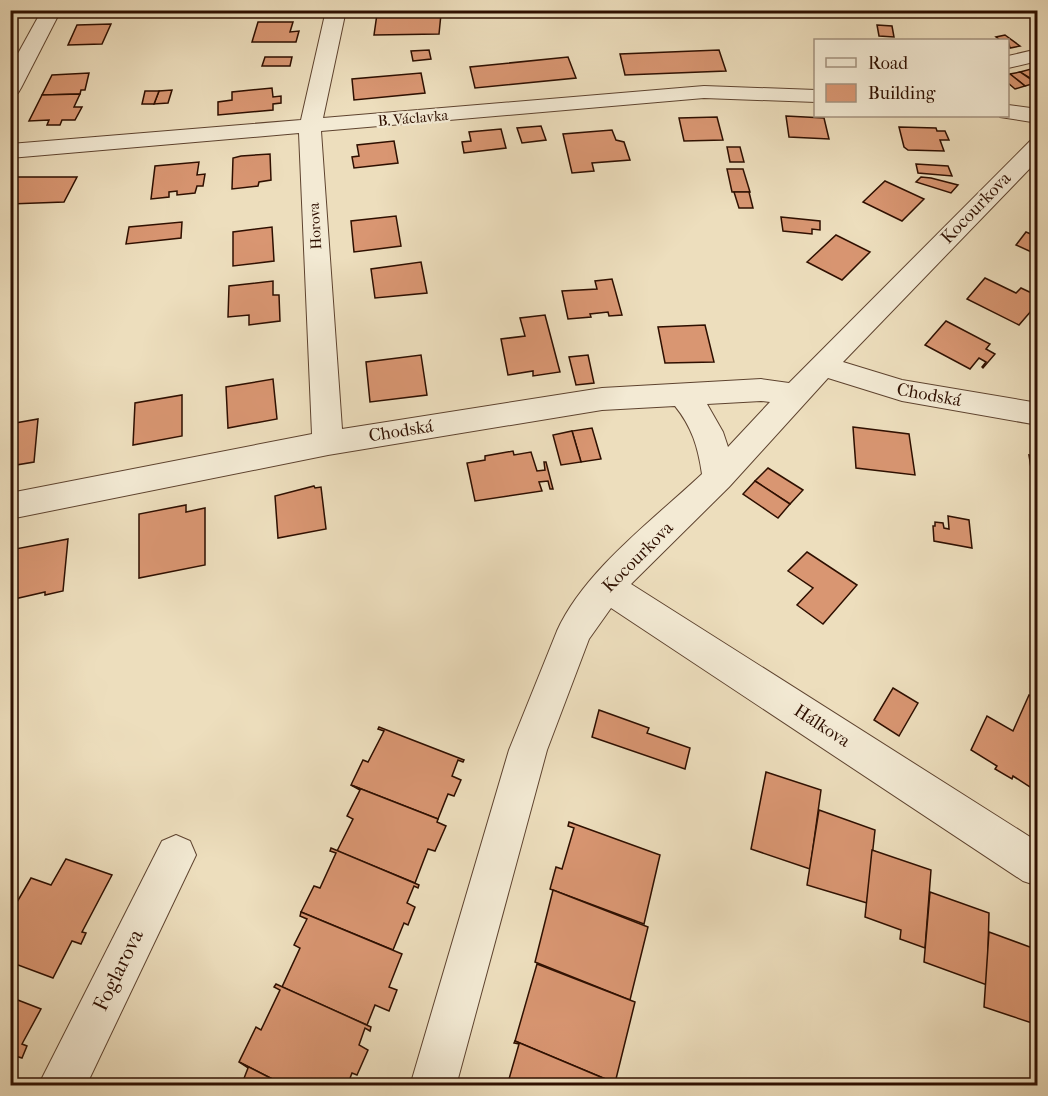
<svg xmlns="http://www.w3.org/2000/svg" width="1048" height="1096" font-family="'IM FELL French Canon',serif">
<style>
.building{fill:#d99672;stroke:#2e0f00;stroke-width:1.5}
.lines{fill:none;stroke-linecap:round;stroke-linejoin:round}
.minor-casing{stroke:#5e432f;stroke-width:2}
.minor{fill:#f3ead4;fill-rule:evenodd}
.labels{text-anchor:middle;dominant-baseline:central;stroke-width:4.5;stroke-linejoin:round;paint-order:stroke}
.far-street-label{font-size:15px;fill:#2e0f00;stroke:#f3ead4}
.street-label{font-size:18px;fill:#2e0f00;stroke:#f3ead4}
.near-street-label{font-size:21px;fill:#2e0f00;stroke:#f3ead4}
</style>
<rect width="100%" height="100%" fill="#eddebd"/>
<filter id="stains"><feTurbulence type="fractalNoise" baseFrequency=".00333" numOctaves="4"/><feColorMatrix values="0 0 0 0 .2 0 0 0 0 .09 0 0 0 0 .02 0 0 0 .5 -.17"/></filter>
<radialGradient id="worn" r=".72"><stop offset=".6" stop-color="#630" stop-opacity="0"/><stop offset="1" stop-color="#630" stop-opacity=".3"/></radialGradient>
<g class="building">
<polygon points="687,10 774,10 775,13 688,11"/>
<polygon points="845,10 932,10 932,11 846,13"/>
<polygon points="377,14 441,14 439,34 374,35"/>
<polygon points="258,22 293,22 290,32 299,31 296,42 252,42"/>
<polygon points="111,24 102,44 68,45 77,25"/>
<polygon points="877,25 892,26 894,37 879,36"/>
<polygon points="1005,35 1020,46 1010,48 1008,40 1000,40 996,37"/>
<polygon points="429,50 431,59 413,61 411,51"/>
<polygon points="719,50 726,71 625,75 620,54"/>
<polygon points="265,57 292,57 290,66 262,66"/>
<polygon points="568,57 576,78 475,88 470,67"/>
<polygon points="1031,69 1038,74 1038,83 1020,72"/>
<polygon points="1020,72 1036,83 1025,86 1010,74"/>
<polygon points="89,73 85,90 81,90 80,94 42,95 52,75"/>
<polygon points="421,73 425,93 354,100 352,79"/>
<polygon points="1010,74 1025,86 1015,89 1008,83 1008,75"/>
<polygon points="272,88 273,97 281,96 281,103 273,104 273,110 218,115 218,102 232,100 232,92"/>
<polygon points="172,90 168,103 154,104 159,91"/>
<polygon points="145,91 159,91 154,104 142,104"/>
<polygon points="80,94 74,107 82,107 75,120 62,120 60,125 47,125 49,120 29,121 42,95"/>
<polygon points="786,116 824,118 829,139 789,137"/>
<polygon points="717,117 723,140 684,141 679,118"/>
<polygon points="541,126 546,140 522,143 517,128"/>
<polygon points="899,127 936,128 937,131 945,131 949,140 940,140 944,151 908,150 904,147"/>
<polygon points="501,129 506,148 464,153 462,142 471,141 469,132"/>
<polygon points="612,130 616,140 624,142 630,160 592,163 594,171 572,173 563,134"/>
<polygon points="394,141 398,163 354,168 352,157 359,156 357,145"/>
<polygon points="727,147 740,147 744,162 730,162"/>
<polygon points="270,154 271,180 259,182 258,186 232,189 233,158 241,156"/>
<polygon points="199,162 197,175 205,174 203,186 197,186 195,193 177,195 177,191 169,192 169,197 151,199 155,166"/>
<polygon points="916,164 948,166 952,176 918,173"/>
<polygon points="727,169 743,169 750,192 732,192"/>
<polygon points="10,177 77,177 64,202 10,204"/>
<polygon points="921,177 931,178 958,185 951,193 916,182"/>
<polygon points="885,181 924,199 902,221 863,202"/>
<polygon points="734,192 749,192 753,208 739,208"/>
<polygon points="396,216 401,246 354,252 351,221"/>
<polygon points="781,217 820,221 820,230 812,229 812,234 783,231"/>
<polygon points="182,222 181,238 126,244 129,227"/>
<polygon points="272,227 274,261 233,266 233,232"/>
<polygon points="1026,232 1038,237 1038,255 1016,245"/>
<polygon points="836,235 870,252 842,280 807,262"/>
<polygon points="421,262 427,293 375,298 371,269"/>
<polygon points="985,278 1016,293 1021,288 1038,296 1038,303 1019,325 967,299"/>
<polygon points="612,279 622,315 609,316 608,312 590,314 591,317 568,319 562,291 597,289 595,281"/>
<polygon points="273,281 273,295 279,295 280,321 249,325 249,315 228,317 229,286"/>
<polygon points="545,315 560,372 533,376 533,371 508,375 501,339 525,336 520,318"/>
<polygon points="946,321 990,344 986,349 995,354 983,368 982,367 986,362 979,358 970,369 925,345"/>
<polygon points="705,325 714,362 665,363 658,327"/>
<polygon points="421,355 427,395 370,402 366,362"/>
<polygon points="588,355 594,383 576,385 569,357"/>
<polygon points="273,379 277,419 228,428 226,387"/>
<polygon points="182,395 182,436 133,445 135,403"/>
<polygon points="38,419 34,462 10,466 10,424"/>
<polygon points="853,427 909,434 915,475 856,468"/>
<polygon points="592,428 601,459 581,462 572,431"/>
<polygon points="572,431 581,462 561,465 553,435"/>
<polygon points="513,451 514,455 531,452 537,471 545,470 544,462 546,462 553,489 550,489 548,481 539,482 542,491 475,501 467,463 485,460 485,456"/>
<polygon points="1029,455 1038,457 1038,502 1036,501"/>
<polygon points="768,468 803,490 790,504 755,481"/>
<polygon points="755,481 790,504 778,518 743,494"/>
<polygon points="314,486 315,488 321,487 326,529 278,538 275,496"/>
<polygon points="186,505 186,512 205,508 205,565 139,578 139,514"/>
<polygon points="948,516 969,520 972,548 934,541 933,526 935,526 935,522 943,523 944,528 949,529"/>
<polygon points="68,539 63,591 45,595 45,592 10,600 10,550"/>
<polygon points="807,552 857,585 823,624 797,605 813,588 788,571"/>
<polygon points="1038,687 1034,699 1038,701 1036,791 1013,776 1012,779 995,769 997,766 971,750 987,716 1013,731 1029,695 1033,697"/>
<polygon points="893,688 918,703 899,736 874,720"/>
<polygon points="599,710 649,728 647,733 690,748 685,769 592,737"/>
<polygon points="379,727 464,760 463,762 458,760 452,776 461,780 454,796 448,794 438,819 351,785 363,760 368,762 384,731 378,729"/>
<polygon points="766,772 821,790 810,869 751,849"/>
<polygon points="351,785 438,819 437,822 446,826 435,851 428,849 415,883 337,851 353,819 347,816 360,790"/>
<polygon points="819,810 875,830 867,903 807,885"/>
<polygon points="569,822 660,855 644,924 550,889 556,867 562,869 574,828 568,826"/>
<polygon points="331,848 419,885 418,888 414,886 407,903 415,907 408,925 404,923 393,950 301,912 314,886 320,888 336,853 330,851"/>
<polygon points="872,850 931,870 925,948 900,939 901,930 865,917"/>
<polygon points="66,859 112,875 82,932 86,933 81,944 72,941 53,978 10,962 10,914 31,878 51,885"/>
<polygon points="553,890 648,927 630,1000 535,962"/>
<polygon points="930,892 989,913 987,985 924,962"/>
<polygon points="301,912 402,954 389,987 397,990 389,1011 375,1005 367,1025 282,987 300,948 294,945 307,919 300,916"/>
<polygon points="989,932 1038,950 1038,1025 984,1007"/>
<polygon points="537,964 635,1002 615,1083 515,1041"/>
<polygon points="276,984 371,1027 370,1031 365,1028 359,1045 368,1050 357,1075 352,1073 347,1086 286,1086 239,1062 256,1027 261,1030 280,990 274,987"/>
<polygon points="10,997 41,1009 22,1044 27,1046 22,1058 12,1055 10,1058"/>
<polygon points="515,1041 615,1083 614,1086 507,1086 519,1044 514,1043"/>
<polygon points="239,1062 286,1086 241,1086 248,1068"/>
</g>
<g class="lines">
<defs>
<g id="minor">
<polygon points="42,10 61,10 21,88 18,93 10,94 10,68"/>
<path d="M326,10H346L323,118L704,86L816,90V102L704,98L321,131L342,429L602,388L761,379L789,383L1030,141L1038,139V160L843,362L902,380L1038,403V425L902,401L828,378L729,487L631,584L1038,842V886L1023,881L611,608L589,639L547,750L456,1086H410L509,750L557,631C584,571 654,519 702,474C698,447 692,427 675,406L602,410L328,455L10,519V493L312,434L299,133L10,158V144L301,120ZM761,401L770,402L728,447L723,432L707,404Z"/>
<polygon points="1038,49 1038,61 1008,68 1008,56"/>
<polygon points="1008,105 1038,109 1038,123 1000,117 1008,116"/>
<polygon points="176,835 190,841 196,855 86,1086 38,1086 162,841"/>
</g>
</defs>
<use href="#minor" class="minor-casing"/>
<use href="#minor" class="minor"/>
</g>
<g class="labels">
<g class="far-street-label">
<text transform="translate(413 118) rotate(-5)">B. Václavka</text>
<text transform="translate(315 226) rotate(-93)">Horova</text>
</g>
<g class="street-label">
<text transform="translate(976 208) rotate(-46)">Kocourkova</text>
<text transform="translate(929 395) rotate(10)">Chodská</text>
<text transform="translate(401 431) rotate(-9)">Chodská</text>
<text transform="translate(638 557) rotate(-45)">Kocourkova</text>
<text transform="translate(822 726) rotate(33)">Hálkova</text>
</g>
<g class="near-street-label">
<text transform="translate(118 970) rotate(-64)">Foglarova</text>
</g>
</g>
<rect width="1048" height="1096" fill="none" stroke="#eddebd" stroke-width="36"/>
<rect x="12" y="12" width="1024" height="1072" fill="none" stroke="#2e0f00" stroke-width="3"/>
<rect x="18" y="18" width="1012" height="1060" fill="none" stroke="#2e0f00" stroke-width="1.5"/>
<rect x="814" y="39" width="195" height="78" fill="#f3ead4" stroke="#a4927f" stroke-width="1.5"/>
<rect x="826" y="58" width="30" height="9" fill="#f3ead4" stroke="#a4927f" stroke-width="1.5"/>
<text x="868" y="69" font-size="18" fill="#2e0f00">Road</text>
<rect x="826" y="84" width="30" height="18" fill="#d99672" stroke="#a4927f" stroke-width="1.5"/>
<text x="868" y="99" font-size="18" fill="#2e0f00">Building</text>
<rect width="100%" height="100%" filter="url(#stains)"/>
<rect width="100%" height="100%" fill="url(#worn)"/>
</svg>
